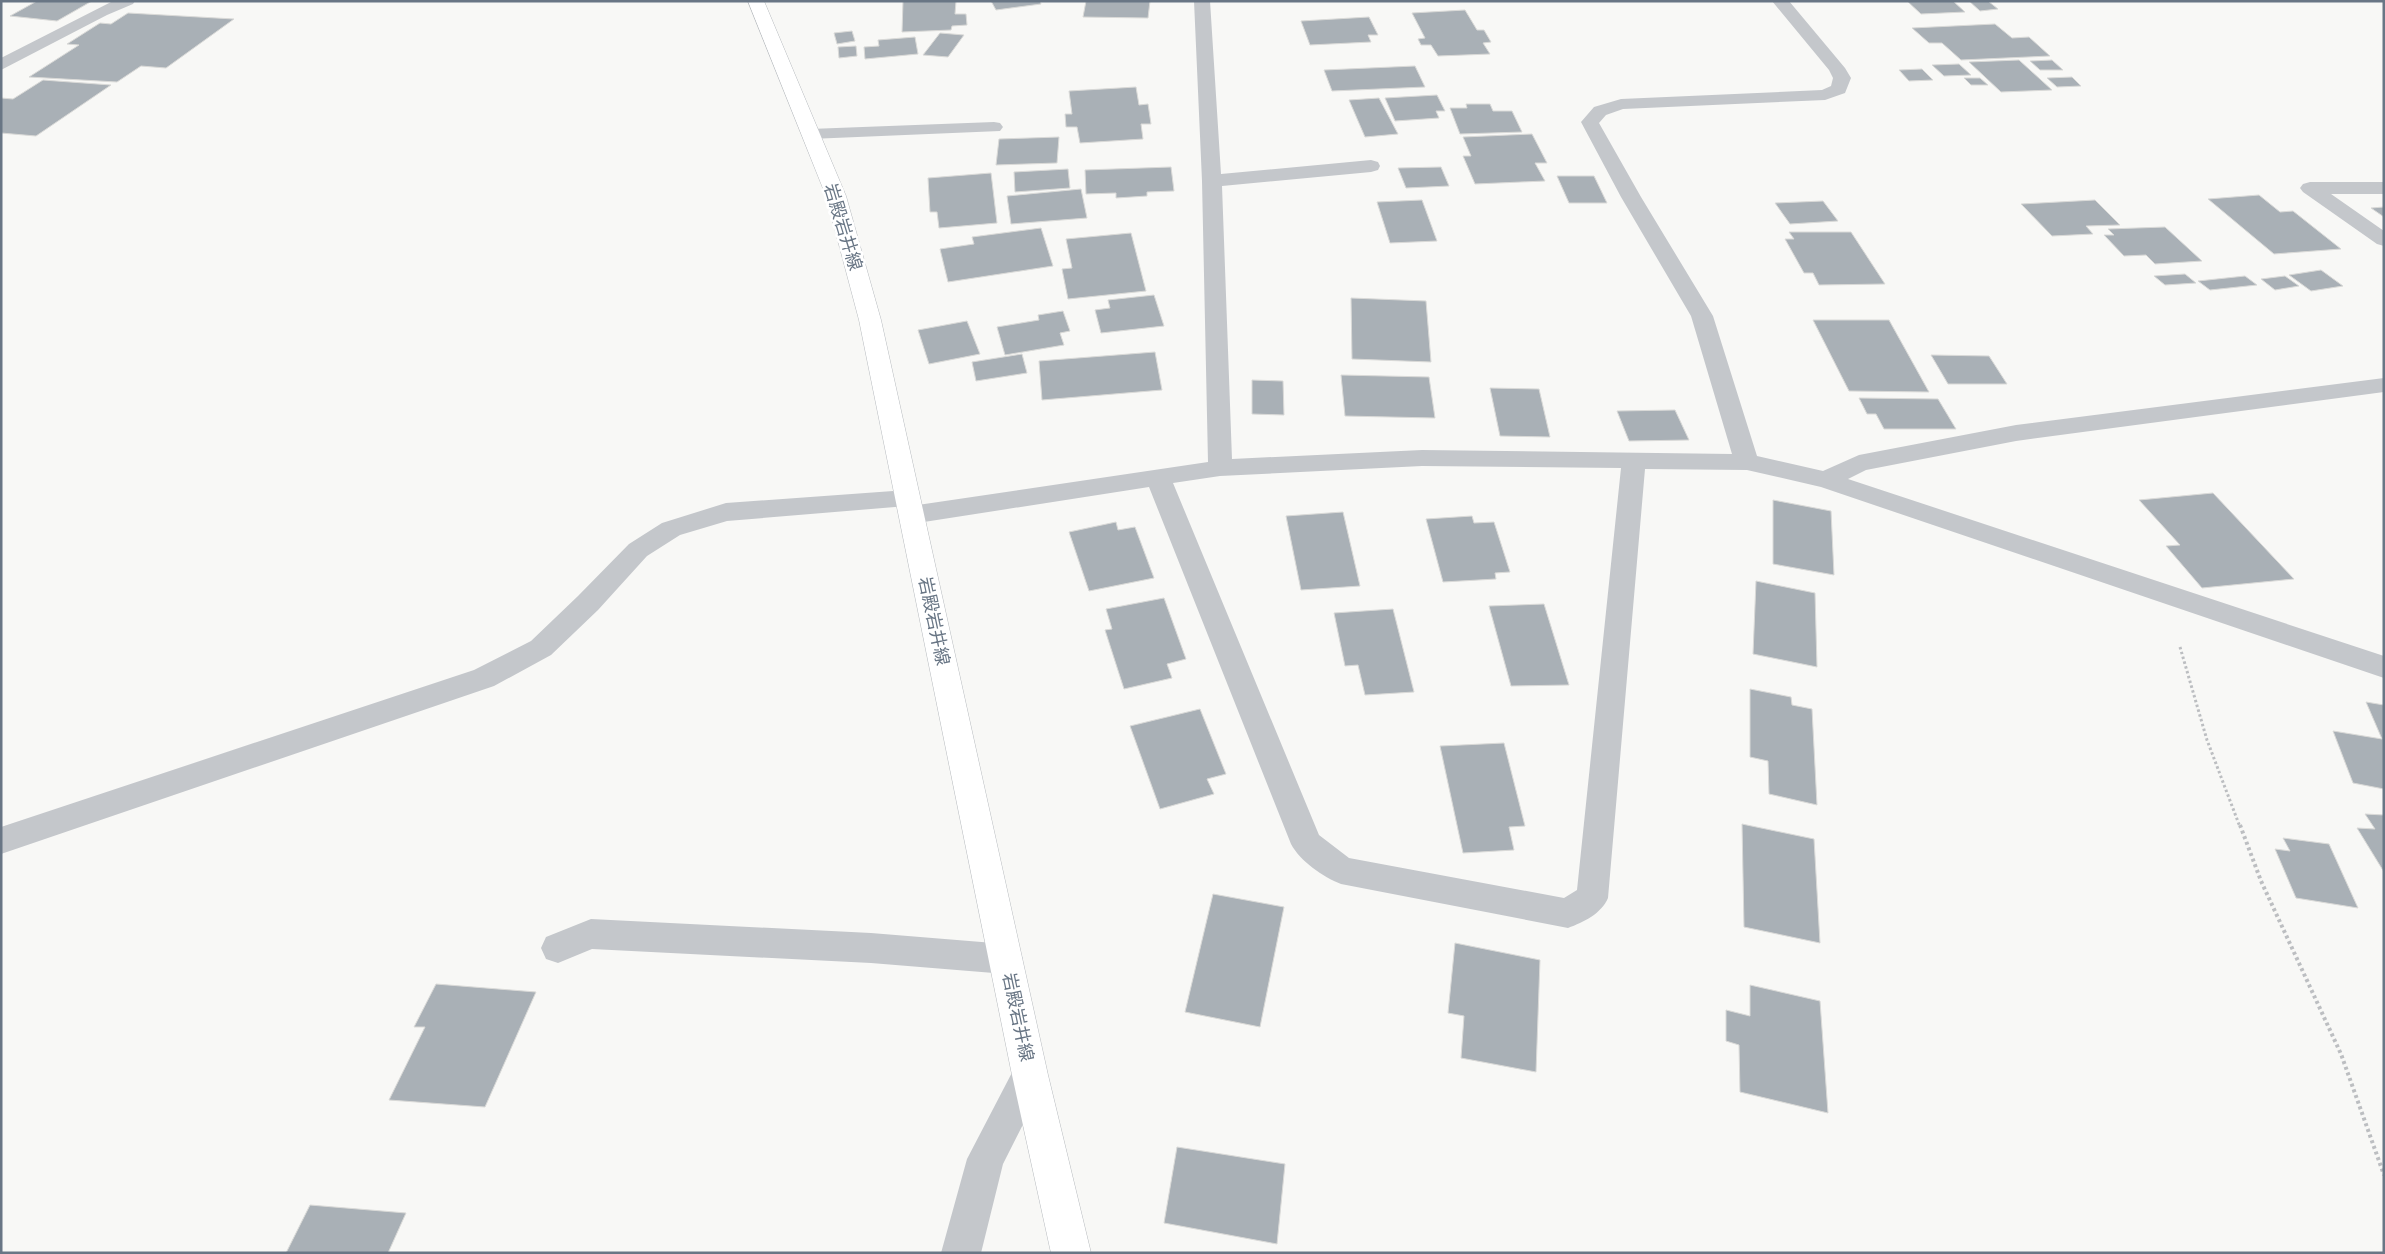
<svg xmlns="http://www.w3.org/2000/svg" width="2385" height="1254" font-family="'Fira Sans','Noto Sans JP',sans-serif">
<style>
.building{fill:#a9b0b6;stroke:#dadad8}
.lines{fill:none;stroke-linecap:round;stroke-linejoin:round}
.major-casing{stroke:#b7bbbf;stroke-width:1}
.path-far1{stroke:#bcbec1;stroke-width:3;stroke-dasharray:2.5 2.5;stroke-linecap:butt}
.path{stroke:#bcbec1;stroke-width:4;stroke-dasharray:3 3;stroke-linecap:butt}
.minor{fill:#c4c7cb;fill-rule:evenodd}
.major{fill:#fff;fill-rule:evenodd}
.labels{text-anchor:middle;dominant-baseline:central;stroke-width:5;stroke-linejoin:round;paint-order:stroke}
.street-label{font-size:18px;fill:#697685;stroke:#fff}
</style>
<rect width="100%" height="100%" fill="#f8f8f6"/>
<g class="building">
<polygon points="37,1 92,1 57,21 10,16"/>
<polygon points="903,1 956,1 955,14 966,14 967,25 952,26 951,30 902,32"/>
<polygon points="991,1 1040,1 1041,4 996,10"/>
<polygon points="1086,1 1150,1 1148,18 1083,17"/>
<polygon points="1907,1 1953,1 1965,12 1921,14"/>
<polygon points="1969,1 1988,1 1998,9 1980,11"/>
<polygon points="1465,10 1477,30 1484,30 1491,42 1483,43 1490,54 1438,56 1431,45 1421,45 1418,39 1425,38 1412,13"/>
<polygon points="128,13 234,19 166,68 141,66 117,82 29,77 79,45 67,44 100,23 111,24"/>
<polygon points="1369,17 1378,35 1368,35 1371,42 1310,45 1301,21"/>
<polygon points="1995,24 2012,38 2029,37 2050,56 1961,60 1942,43 1929,43 1912,28"/>
<polygon points="852,31 855,41 837,44 834,33"/>
<polygon points="940,33 964,35 948,57 923,55"/>
<polygon points="915,37 918,54 865,59 864,47 879,46 878,40"/>
<polygon points="856,46 857,56 839,58 838,47"/>
<polygon points="2019,60 2052,90 2001,92 1969,62"/>
<polygon points="2052,60 2063,70 2040,70 2030,61"/>
<polygon points="1959,64 1971,75 1944,76 1932,65"/>
<polygon points="1415,66 1425,87 1332,91 1324,70"/>
<polygon points="1922,69 1933,80 1909,81 1899,70"/>
<polygon points="2072,77 2081,86 2057,87 2047,78"/>
<polygon points="1964,78 1980,78 1988,85 1971,85"/>
<polygon points="43,80 111,85 36,136 1,133 1,98 13,99"/>
<polygon points="1136,87 1139,105 1148,104 1151,124 1141,124 1143,139 1080,143 1077,127 1066,127 1065,114 1072,114 1069,91"/>
<polygon points="1437,95 1445,111 1436,111 1439,118 1395,121 1385,98"/>
<polygon points="1379,98 1398,134 1365,137 1349,100"/>
<polygon points="1466,104 1490,104 1493,111 1512,111 1522,132 1460,134 1450,108 1467,108"/>
<polygon points="1532,134 1547,163 1535,163 1545,181 1475,184 1463,156 1471,156 1463,137"/>
<polygon points="1059,137 1057,163 996,165 999,139"/>
<polygon points="1171,167 1174,191 1147,192 1147,196 1116,198 1116,193 1086,194 1085,170"/>
<polygon points="1441,167 1449,186 1406,188 1398,168"/>
<polygon points="1068,169 1070,188 1015,192 1014,172"/>
<polygon points="991,173 997,223 939,228 937,212 930,212 928,178"/>
<polygon points="1557,176 1594,176 1607,203 1569,203"/>
<polygon points="1081,189 1087,218 1011,224 1007,196"/>
<polygon points="2259,195 2280,212 2293,211 2341,249 2274,254 2208,199"/>
<polygon points="1422,200 1437,241 1390,243 1377,202"/>
<polygon points="2095,200 2120,225 2086,226 2093,234 2052,236 2021,204"/>
<polygon points="1823,201 1838,221 1790,224 1775,203"/>
<polygon points="2384,207 2384,217 2371,208"/>
<polygon points="2165,227 2202,261 2155,264 2146,255 2124,256 2104,235 2114,235 2108,229"/>
<polygon points="1041,228 1053,266 948,282 940,249 974,244 972,237"/>
<polygon points="1789,232 1851,232 1885,284 1819,285 1813,273 1804,273 1785,239 1794,239"/>
<polygon points="1131,233 1146,291 1068,299 1062,269 1072,268 1066,239"/>
<polygon points="2321,270 2343,286 2311,291 2289,275"/>
<polygon points="2185,274 2196,283 2165,285 2154,276"/>
<polygon points="2245,276 2257,285 2210,290 2198,281"/>
<polygon points="2285,276 2299,286 2275,290 2261,279"/>
<polygon points="1154,295 1164,326 1101,333 1095,310 1110,308 1108,300"/>
<polygon points="1351,298 1426,301 1431,362 1352,359"/>
<polygon points="1063,311 1070,331 1060,333 1064,345 1005,355 997,327 1039,320 1038,315"/>
<polygon points="1813,320 1889,320 1929,392 1849,391"/>
<polygon points="967,321 980,354 929,364 918,330"/>
<polygon points="1155,352 1162,390 1042,400 1039,361"/>
<polygon points="1022,354 1027,373 976,381 972,362"/>
<polygon points="1931,355 1989,356 2007,384 1948,384"/>
<polygon points="1341,375 1429,377 1435,418 1345,416"/>
<polygon points="1252,380 1283,381 1284,415 1252,414"/>
<polygon points="1490,388 1539,389 1550,437 1500,436"/>
<polygon points="1859,398 1938,399 1956,429 1884,429 1876,414 1867,414"/>
<polygon points="1675,410 1689,440 1629,441 1617,411"/>
<polygon points="2213,493 2294,579 2202,588 2166,546 2180,545 2139,500"/>
<polygon points="1773,500 1831,511 1834,575 1773,564"/>
<polygon points="1343,512 1360,586 1301,590 1286,516"/>
<polygon points="1472,516 1474,523 1494,522 1510,572 1495,573 1496,579 1443,582 1426,519"/>
<polygon points="1116,522 1118,530 1135,527 1154,578 1089,591 1069,532"/>
<polygon points="1756,581 1815,593 1817,667 1753,654"/>
<polygon points="1164,598 1186,659 1167,664 1172,678 1124,689 1105,630 1112,629 1106,609"/>
<polygon points="1544,604 1569,685 1511,686 1489,606"/>
<polygon points="1393,609 1414,692 1365,695 1358,665 1345,666 1334,613"/>
<polygon points="1750,689 1791,697 1792,705 1812,709 1817,805 1769,794 1768,761 1750,757"/>
<polygon points="2366,702 2384,705 2384,789 2353,783 2333,731 2382,739"/>
<polygon points="1200,709 1226,774 1207,779 1214,794 1160,809 1130,726"/>
<polygon points="1504,743 1525,826 1509,827 1514,850 1463,853 1440,746"/>
<polygon points="2365,814 2384,815 2384,872 2357,828 2375,829"/>
<polygon points="1742,824 1814,839 1820,943 1744,927"/>
<polygon points="2283,838 2329,844 2358,908 2296,898 2275,849 2290,851"/>
<polygon points="1213,894 1284,907 1260,1027 1185,1012"/>
<polygon points="1455,943 1540,960 1536,1072 1461,1058 1464,1016 1448,1013"/>
<polygon points="436,984 536,992 485,1107 389,1100 425,1027 414,1027"/>
<polygon points="1750,985 1820,1001 1828,1113 1740,1092 1739,1045 1726,1041 1726,1010 1750,1016"/>
<polygon points="1177,1147 1285,1164 1277,1244 1164,1223"/>
<polygon points="310,1205 406,1213 388,1253 286,1253"/>
</g>
<g class="lines">
<defs>
<polygon id="major" points="748,1 764,1 846,196 881,320 1048,1075 1091,1253 1051,1253 1012,1075 859,320 826,196"/>
</defs>
<use href="#major" class="major-casing"/>
<polyline class="path-far1" points="2180,647 2207,740 2240,827"/>
<polyline class="path" points="2240,825 2261,881 2341,1054 2384,1175"/>
<g class="minor">
<polygon points="113,1 135,1 133,4 107,15 1,70 1,58"/>
<path d="M1194,1H1210L1221,174L1371,160L1378,162L1380,166L1378,170L1371,172L1222,186L1232,459L1422,450L1732,454L1691,316L1621,197L1581,122L1594,107L1621,99L1822,90L1831,86L1833,78L1829,70L1772,1H1789L1845,68L1851,78L1845,93L1825,100L1623,109L1606,115L1599,123L1641,197L1713,316L1757,456L1823,471L1859,455L2016,425L2384,378V392L2016,441L1866,470L1848,479L2384,656V678L1821,487L1747,470L1645,469L1608,898C1601,914 1584,922 1568,928L1341,884C1323,877 1300,861 1291,844L1149,487L911,524L902,521L898,515L902,509L911,506L1208,462L1202,181ZM1422,466L1621,468L1577,890L1564,898L1349,858L1319,835L1173,483L1220,476Z"/>
<polygon points="994,122 1000,123 1003,127 1000,131 810,139 804,138 801,134 804,130 810,129"/>
<polygon points="2310,182 2384,182 2384,194 2331,194 2384,231 2384,246 2377,244 2303,192 2300,188 2303,184"/>
<polygon points="907,490 916,492 920,498 916,504 907,506 727,521 680,535 647,556 598,610 551,655 494,686 1,854 1,827 474,670 531,641 578,596 629,544 662,523 726,503"/>
<polygon points="591,919 871,933 1006,944 1018,948 1023,959 1018,970 1006,974 871,963 592,949 558,963 546,959 541,948 546,937"/>
<polygon points="1030,1058 1043,1063 1048,1075 1003,1164 981,1253 941,1253 967,1159 1017,1063"/>
</g>
<use href="#major" class="major"/>
</g>
<g class="labels">
<g class="street-label">
<text transform="translate(843 227) rotate(73)">岩殿岩井線</text>
<text transform="translate(934 621) rotate(78)">岩殿岩井線</text>
<text transform="translate(1018 1017) rotate(78)">岩殿岩井線</text>
</g>
</g>
<rect width="2385" height="1254" fill="none" stroke="#697685" stroke-width="5"/>
</svg>
